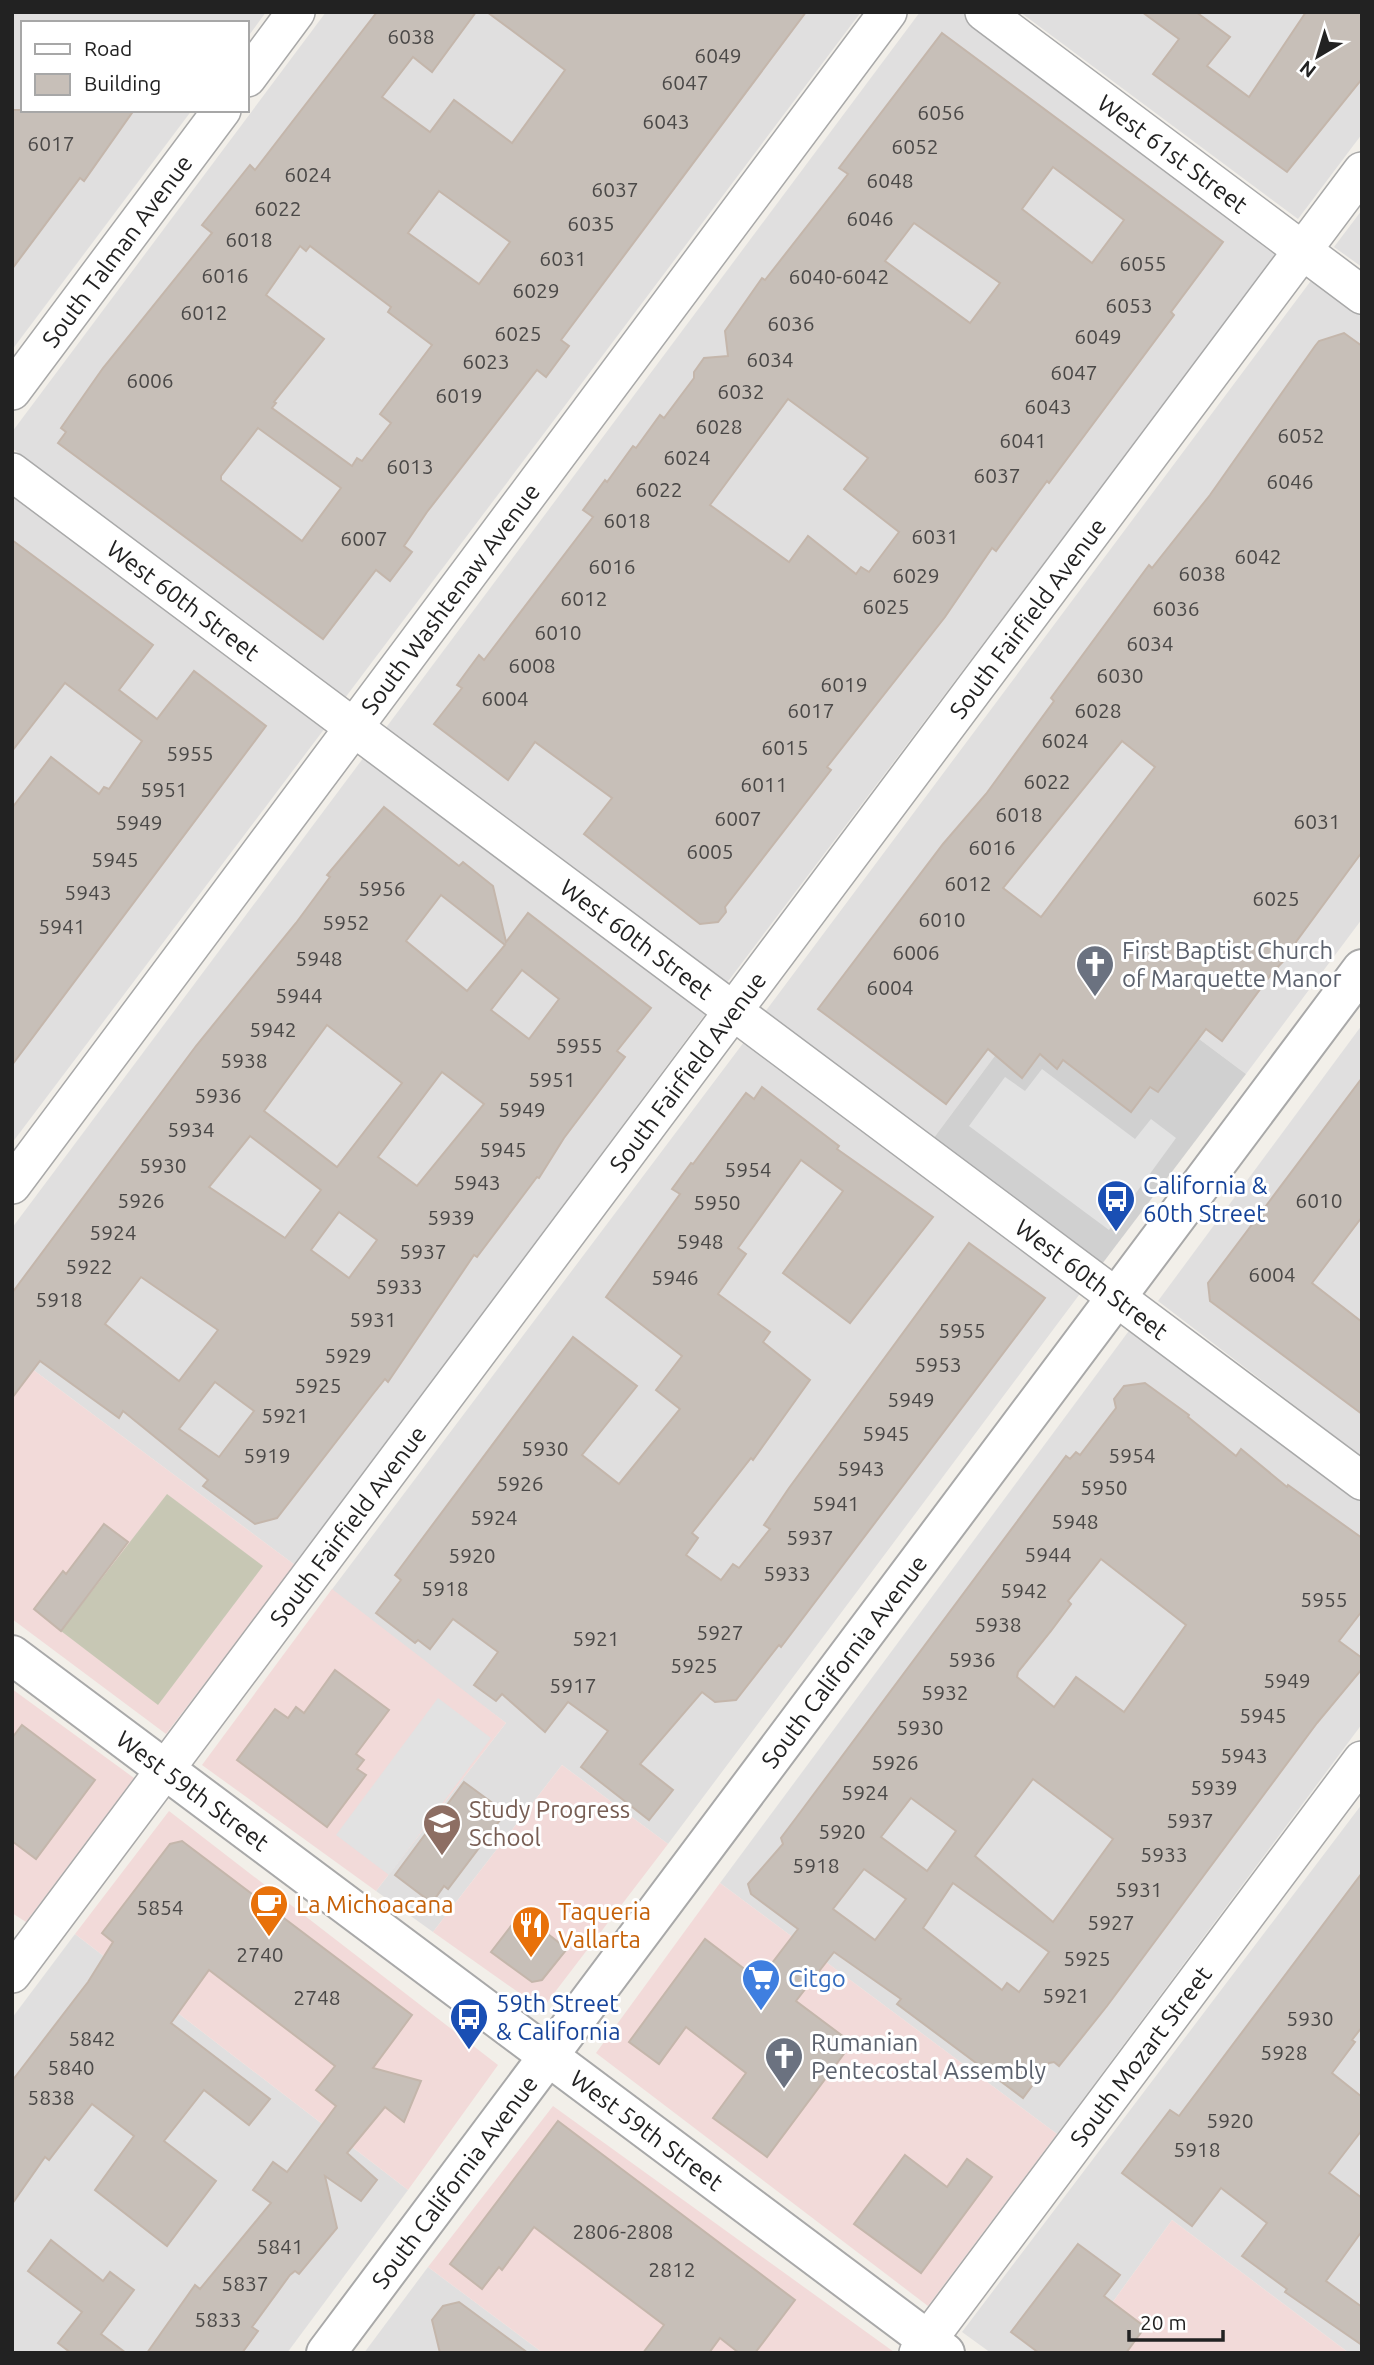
<svg xmlns="http://www.w3.org/2000/svg" width="1374" height="2365" font-family="Ubuntu,sans-serif">
<style>
.residential{fill:#e0dfdf}
.commercial{fill:#f2dad9}
.religious{fill:#d0d0d0}
.construction{fill:#c7c7b4}
.parking{fill:#e2e2e2}
.building{fill:#c7bfb8;stroke:#c4b6ab;stroke-width:2;fill-rule:evenodd}
.lines{fill:none;stroke-linecap:round;stroke-linejoin:round}
.minor-casing{stroke:#a9a9a9;stroke-width:40}
.tertiary-casing{stroke:#a9a9a9;stroke-width:42}
.minor{stroke:#fff;stroke-width:37}
.tertiary{stroke:#fff;stroke-width:38}
.labels{text-anchor:middle;dominant-baseline:central;stroke-width:6;stroke-linejoin:round;paint-order:stroke}
.number-label{font-size:21px;fill:#4b4948}
.street-label{font-size:24px;fill:#222;stroke:#fff}
.worship-label{font-size:24px;fill:#5b616d;stroke:#fff;text-anchor:start}
.transit-label{font-size:24px;fill:#164399;stroke:#fff;text-anchor:start}
.education-label{font-size:24px;fill:#785e54;stroke:#fff;text-anchor:start}
.food-label{font-size:24px;fill:#c56008;stroke:#fff;text-anchor:start}
.shop-label{font-size:24px;fill:#366cbe;stroke:#fff;text-anchor:start}
</style>
<rect width="100%" height="100%" fill="#f2efe9"/>
<g class="residential">
<polygon points="12,12 266,12 247,38 247,23 23,23 23,110 192,110 12,350"/>
<polygon points="326,12 861,12 345,698 12,448 12,432"/>
<polygon points="920,12 961,12 1278,253 726,984 385,729"/>
<polygon points="1020,12 1362,12 1362,134 1298,219"/>
<polygon points="1362,210 1362,267 1334,247"/>
<polygon points="1313,278 1362,315 1362,919 1246,1074 1076,947 933,1139 765,1012"/>
<polygon points="12,494 325,728 12,1143"/>
<polygon points="364,757 706,1013 295,1565 12,1354 12,1228"/>
<polygon points="1362,1025 1362,1457 1158,1301"/>
<polygon points="747,1038 1082,1291 668,1844 562,1765 433,1932 376,1891 506,1723 330,1592"/>
<polygon points="1131,1328 1362,1502 1362,1724 1057,2134 720,1883"/>
<polygon points="1362,1804 1362,2353 1349,2353 1172,2220 1076,2353 991,2353 962,2332"/>
<polygon points="75,1934 408,2190 287,2353 12,2353 12,2018"/>
<polygon points="428,2267 543,2353 364,2353"/>
</g>
<g class="commercial">
<polygon points="12,1354 295,1565 166,1734 12,1619"/>
<polygon points="332,1589 506,1723 376,1891 202,1765"/>
<polygon points="12,1689 134,1778 26,1922 12,1913"/>
<polygon points="562,1765 668,1844 542,2009 433,1932"/>
<polygon points="169,1811 498,2065 408,2190 75,1934"/>
<polygon points="720,1883 1057,2134 928,2306 596,2053"/>
<polygon points="553,2106 894,2352 543,2353 428,2267"/>
<polygon points="1172,2220 1349,2353 1076,2353"/>
</g>
<polygon class="religious" points="1076,947 1246,1074 1102,1264 933,1139"/>
<polygon class="construction" points="167,1494 263,1566 158,1705 61,1631"/>
<g class="parking">
<polygon points="1042,1069 1135,1139 1151,1119 1176,1138 1109,1230 969,1126 1005,1077 1025,1091"/>
<polygon points="438,1698 491,1738 389,1875 336,1835"/>
</g>
<g class="building">
<path d="M377,12H476L432,72L413,57L382,97L430,132L454,100L512,143L565,70L487,12H806L561,340L569,346L546,377L537,370L427,512L404,546L412,552L390,581L376,570L323,639L58,443L66,432L61,428L103,368L212,233L202,225L250,165L255,170ZM439,191L510,242L479,284L408,233ZM300,246L306,251L310,246L391,307L388,312L432,345L380,414L391,423L362,461L357,458L352,466L272,408L276,403L274,402L324,339L266,295ZM258,428L341,488L302,541L221,480V476Z"/>
<polygon points="1142,12 1196,12 1230,37 1207,66 1249,97 1306,12 1362,12 1362,79 1287,172 1153,74 1179,39"/>
<path d="M942,33L1223,242L1171,312L1174,315L1049,483L1047,481L996,551L992,548L945,617L827,767L831,770L725,907L726,912L718,922L700,924L584,834L612,798L535,742L508,780L434,724L462,688L457,685L479,655L484,660L593,517L583,510L605,480L607,482L633,446L636,448L660,415L664,418L694,378V372L704,358L728,356L725,331L762,278L765,280L848,174L839,168ZM1053,167L1124,220L1092,263L1022,209ZM914,223L1000,283L970,323L885,261ZM788,399L868,458L844,489L899,532L869,572L861,567L856,574L808,536L789,562L710,505Z"/>
<polygon points="12,110 134,110 84,181 80,178 12,269"/>
<path d="M1344,333L1362,346V852L1296,942L1295,949L1272,973L1222,1041L1206,1029L1158,1092L1150,1087L1131,1112L1063,1060L1057,1069L1040,1054L1022,1078L988,1049L946,1104L818,1009L943,844L986,794L1054,701L1051,698L1149,565L1152,568L1210,495L1315,346L1319,341ZM1122,741L1155,767L1041,917L1003,888Z"/>
<polygon points="12,540 153,645 119,690 157,719 194,671 266,726 12,1065 12,808 51,757 99,794 104,787 109,789 142,741 65,683 12,751"/>
<path d="M384,807L459,866L463,862L493,886L506,942L528,913L651,1008L617,1051L625,1057L564,1138L539,1178L537,1177L477,1257L474,1255L388,1382L385,1379L373,1394L277,1518L255,1524L203,1486L208,1480L123,1411L119,1418L40,1361L12,1398V1293L196,1046L296,923L330,877L327,875ZM441,895L505,945L467,991L406,941ZM522,970L559,999L529,1039L491,1010ZM327,1025L402,1083L337,1167L264,1111ZM442,1072L484,1104L417,1186L378,1157ZM250,1136L321,1190L285,1238L209,1187ZM339,1212L377,1240L349,1278L311,1250ZM141,1277L218,1330L179,1381L105,1324ZM215,1382L254,1411L219,1457L179,1429Z"/>
<polygon points="1362,1078 1362,1217 1312,1283 1362,1322 1362,1414 1210,1301 1208,1283"/>
<polygon points="762,1087 839,1146 837,1149 933,1217 850,1323 783,1273 843,1191 801,1160 738,1248 746,1254 718,1294 770,1332 763,1342 810,1380 753,1460 751,1458 692,1533 698,1538 686,1555 721,1580 733,1564 739,1568 770,1529 764,1525 789,1488 969,1243 1045,1298 781,1647 779,1645 736,1700 715,1702 702,1692 640,1764 673,1790 649,1820 581,1767 608,1731 568,1702 545,1732 502,1694 496,1701 474,1685 498,1652 453,1619 430,1649 418,1640 415,1643 376,1613 401,1580 395,1575 573,1337 637,1386 582,1455 619,1484 680,1409 656,1390 682,1356 606,1297 680,1194 672,1189 691,1163 693,1164 746,1093 754,1099"/>
<path d="M1145,1383L1189,1415L1188,1417L1236,1456L1241,1449L1287,1487L1288,1485L1362,1538V1611L1339,1641L1362,1658V1669L1317,1723L1107,2006L1059,2066L1054,2062L1049,2063L1023,2098L897,2004L901,1999L834,1952L796,2001L852,2043L767,2157L713,2118L746,2073L686,2027L659,2064L629,2042L705,1939L759,1980L798,1929L751,1894L748,1884L783,1844L781,1838L796,1818L1066,1456L1070,1459L1076,1452L1080,1455L1116,1408L1114,1399L1124,1386ZM1101,1559L1186,1625L1124,1712L1076,1677L1054,1707L1017,1677L1018,1672L1051,1631L1071,1604L1068,1601ZM1033,1779L1113,1839L1053,1922L975,1856ZM911,1798L956,1831L927,1871L881,1837ZM864,1869L906,1899L875,1940L833,1909ZM953,1883L1049,1952L1019,1992L1007,1983L1002,1990L923,1928Z"/>
<polygon points="104,1524 128,1542 61,1631 34,1609 63,1571 66,1574"/>
<polygon points="335,1670 389,1710 356,1754 364,1760 357,1769 366,1775 327,1827 237,1760 275,1709 288,1718 296,1707 304,1713"/>
<polygon points="22,1725 95,1780 36,1859 12,1841 12,1738"/>
<polygon points="464,1782 502,1810 497,1817 500,1820 448,1889 444,1886 432,1903 395,1875"/>
<polygon points="182,1841 412,2015 373,2068 421,2081 404,2122 385,2107 347,2153 377,2180 361,2201 325,2176 337,2228 299,2274 295,2271 290,2275 252,2327 258,2331 242,2353 147,2353 195,2285 200,2289 271,2203 253,2190 273,2162 287,2172 336,2106 316,2090 335,2066 209,1970 171,2023 270,2099 249,2125 204,2090 164,2141 216,2181 167,2246 95,2190 134,2136 92,2104 49,2160 45,2157 12,2204 12,2081 88,1982 113,1942 102,1933 170,1844"/>
<polygon points="1362,1873 1362,2027 1352,2040 1355,2042 1332,2073 1362,2097 1362,2130 1329,2173 1362,2198 1362,2231 1326,2281 1362,2307 1362,2345 1285,2292 1287,2289 1242,2256 1267,2223 1221,2188 1192,2226 1122,2173 1170,2110 1179,2116"/>
<polygon points="521,1913 567,1949 542,1980 532,1982 491,1952"/>
<polygon points="558,2121 795,2300 755,2353 739,2353 720,2338 709,2353 643,2353 664,2325 534,2227 502,2270 499,2267 482,2289 450,2264"/>
<polygon points="905,2155 947,2187 967,2159 992,2177 921,2273 854,2224"/>
<polygon points="51,2240 103,2281 110,2272 134,2290 101,2334 126,2353 71,2353 58,2343 82,2312 28,2271"/>
<polygon points="1078,2244 1120,2275 1104,2296 1145,2327 1126,2353 1039,2353 1011,2332"/>
<polygon points="459,2302 528,2353 440,2353 432,2320 443,2306"/>
</g>
<g class="lines">
<defs>
<g id="minor">
<path id="s1" d="M984,12L1362,295"/>
<polyline points="247,78 296,12"/>
<path id="s2" d="M12,391L222,110"/>
<path id="s3" d="M12,472L1362,1481"/>
<path id="s4" d="M12,1185L888,12"/>
<path id="s5" d="M12,1974L1362,171"/>
<path id="s6" d="M918,2353L1362,1760"/>
</g>
<g id="tertiary">
<path id="s7" d="M12,1655L945,2353"/>
<path id="s8" d="M326,2353L1362,969"/>
</g>
</defs>
<use href="#minor" class="minor-casing"/>
<use href="#tertiary" class="tertiary-casing"/>
<use href="#minor" class="minor"/>
<use href="#tertiary" class="tertiary"/>
</g>
<defs>
<symbol id="church-pin" viewBox="-11 -11 22 30"><path d="M0 17L-7.5 6A9.5 9.5 0 1 1 7.5 6Z" fill="#6b7280" stroke="#fff"/><path d="M-1.2-6h2.4v3.5h3.3v2.4h-3.3V6h-2.4V-.1h-3.3v-2.4h3.3Z" fill="#fff"/></symbol>
<symbol id="bus-pin" viewBox="-11 -11 22 30"><path d="M0 17L-7.5 6A9.5 9.5 0 1 1 7.5 6Z" fill="#1a4fb4" stroke="#fff"/><path d="M-5-6H5V4H4V6H2V4H-2V6H-4V4H-5ZM-3.5-4V0h7V-4ZM-3.5 1.2v1.5H-2V1.2ZM2 1.2v1.5H3.5V1.2Z" fill="#fff"/></symbol>
<symbol id="school-pin" viewBox="-11 -11 22 30"><path d="M0 17L-7.5 6A9.5 9.5 0 1 1 7.5 6Z" fill="#8d6e63" stroke="#fff"/><path d="M0-5L7-2L0 1L-7-2ZM-4 1L0 2.5L4 1V4Q0 6-4 4Z" fill="#fff"/></symbol>
<symbol id="cafe-pin" viewBox="-11 -11 22 30"><path d="M0 17L-7.5 6A9.5 9.5 0 1 1 7.5 6Z" fill="#e8710a" stroke="#fff"/><path d="M-5.5-4.5H6V0H3Q3 3.5 0 3.5H-2.5Q-5.5 3.5-5.5 0ZM3-3.2v2h1.7v-2ZM-6 4.5H4V6H-6Z" fill="#fff"/></symbol>
<symbol id="restaurant-pin" viewBox="-11 -11 22 30"><path d="M0 17L-7.5 6A9.5 9.5 0 1 1 7.5 6Z" fill="#e8710a" stroke="#fff"/><path d="M-5-6h1v4h1v-4h1v4h1v-4h1v5L-1.5 .5V6h-2V.5L-5-1ZM5-6V6H3V1.5H1.5Q1.5-4 5-6Z" fill="#fff"/></symbol>
<symbol id="supermarket-pin" viewBox="-11 -11 22 30"><path d="M0 17L-7.5 6A9.5 9.5 0 1 1 7.5 6Z" fill="#3f7fe0" stroke="#fff"/><path d="M-6-5.5h2.5l.6 2H6L4.5 2H-2.5L-4.4-4H-6ZM-1.5 3.2a1.3 1.3 0 1 0 .1 0ZM3 3.2a1.3 1.3 0 1 0 .1 0Z" fill="#fff"/></symbol>
</defs>
<g fill-rule="evenodd">
<use href="#church-pin" x="1073" y="942" width="44" height="60"/>
<use href="#bus-pin" x="1094" y="1177" width="44" height="60"/>
<use href="#school-pin" x="420" y="1801" width="44" height="60"/>
<use href="#cafe-pin" x="247" y="1882" width="44" height="60"/>
<use href="#restaurant-pin" x="509" y="1903" width="44" height="60"/>
<use href="#supermarket-pin" x="739" y="1956" width="44" height="60"/>
<use href="#bus-pin" x="447" y="1995" width="44" height="60"/>
<use href="#church-pin" x="762" y="2034" width="44" height="60"/>
</g>
<g class="labels">
<g class="number-label">
<text x="411" y="36">6038</text>
<text x="718" y="55">6049</text>
<text x="685" y="82">6047</text>
<text x="941" y="112">6056</text>
<text x="666" y="121">6043</text>
<text x="51" y="143">6017</text>
<text x="915" y="146">6052</text>
<text x="308" y="174">6024</text>
<text x="890" y="180">6048</text>
<text x="615" y="189">6037</text>
<text x="278" y="208">6022</text>
<text x="870" y="218">6046</text>
<text x="591" y="223">6035</text>
<text x="249" y="239">6018</text>
<text x="563" y="258">6031</text>
<text x="1143" y="263">6055</text>
<text x="225" y="275">6016</text>
<text x="839" y="276">6040-6042</text>
<text x="536" y="290">6029</text>
<text x="1129" y="305">6053</text>
<text x="204" y="312">6012</text>
<text x="791" y="323">6036</text>
<text x="518" y="333">6025</text>
<text x="1098" y="336">6049</text>
<text x="770" y="359">6034</text>
<text x="486" y="361">6023</text>
<text x="1074" y="372">6047</text>
<text x="150" y="380">6006</text>
<text x="741" y="391">6032</text>
<text x="459" y="395">6019</text>
<text x="1048" y="406">6043</text>
<text x="719" y="426">6028</text>
<text x="1301" y="435">6052</text>
<text x="1023" y="440">6041</text>
<text x="687" y="457">6024</text>
<text x="410" y="466">6013</text>
<text x="997" y="475">6037</text>
<text x="1290" y="481">6046</text>
<text x="659" y="489">6022</text>
<text x="627" y="520">6018</text>
<text x="935" y="536">6031</text>
<text x="364" y="538">6007</text>
<text x="1258" y="556">6042</text>
<text x="612" y="566">6016</text>
<text x="1202" y="573">6038</text>
<text x="916" y="575">6029</text>
<text x="584" y="598">6012</text>
<text x="886" y="606">6025</text>
<text x="1176" y="608">6036</text>
<text x="558" y="632">6010</text>
<text x="1150" y="643">6034</text>
<text x="532" y="665">6008</text>
<text x="1120" y="675">6030</text>
<text x="844" y="684">6019</text>
<text x="505" y="698">6004</text>
<text x="811" y="710">6017</text>
<text x="1098" y="710">6028</text>
<text x="1065" y="740">6024</text>
<text x="785" y="747">6015</text>
<text x="190" y="753">5955</text>
<text x="1047" y="781">6022</text>
<text x="764" y="784">6011</text>
<text x="164" y="789">5951</text>
<text x="1019" y="814">6018</text>
<text x="738" y="818">6007</text>
<text x="1317" y="821">6031</text>
<text x="139" y="822">5949</text>
<text x="992" y="847">6016</text>
<text x="710" y="851">6005</text>
<text x="115" y="859">5945</text>
<text x="968" y="883">6012</text>
<text x="382" y="888">5956</text>
<text x="88" y="892">5943</text>
<text x="1276" y="898">6025</text>
<text x="942" y="919">6010</text>
<text x="346" y="922">5952</text>
<text x="62" y="926">5941</text>
<text x="916" y="952">6006</text>
<text x="319" y="958">5948</text>
<text x="890" y="987">6004</text>
<text x="299" y="995">5944</text>
<text x="273" y="1029">5942</text>
<text x="579" y="1045">5955</text>
<text x="244" y="1060">5938</text>
<text x="552" y="1079">5951</text>
<text x="218" y="1095">5936</text>
<text x="522" y="1109">5949</text>
<text x="191" y="1129">5934</text>
<text x="503" y="1149">5945</text>
<text x="163" y="1165">5930</text>
<text x="748" y="1169">5954</text>
<text x="477" y="1182">5943</text>
<text x="141" y="1200">5926</text>
<text x="1319" y="1200">6010</text>
<text x="717" y="1202">5950</text>
<text x="451" y="1217">5939</text>
<text x="113" y="1232">5924</text>
<text x="700" y="1241">5948</text>
<text x="423" y="1251">5937</text>
<text x="89" y="1266">5922</text>
<text x="1272" y="1274">6004</text>
<text x="675" y="1277">5946</text>
<text x="399" y="1286">5933</text>
<text x="59" y="1299">5918</text>
<text x="373" y="1319">5931</text>
<text x="962" y="1330">5955</text>
<text x="348" y="1355">5929</text>
<text x="938" y="1364">5953</text>
<text x="318" y="1385">5925</text>
<text x="911" y="1399">5949</text>
<text x="285" y="1415">5921</text>
<text x="886" y="1433">5945</text>
<text x="545" y="1448">5930</text>
<text x="267" y="1455">5919</text>
<text x="1132" y="1455">5954</text>
<text x="861" y="1468">5943</text>
<text x="520" y="1483">5926</text>
<text x="1104" y="1487">5950</text>
<text x="836" y="1503">5941</text>
<text x="494" y="1517">5924</text>
<text x="1075" y="1521">5948</text>
<text x="810" y="1537">5937</text>
<text x="1048" y="1554">5944</text>
<text x="472" y="1555">5920</text>
<text x="787" y="1573">5933</text>
<text x="445" y="1588">5918</text>
<text x="1024" y="1590">5942</text>
<text x="1324" y="1599">5955</text>
<text x="998" y="1624">5938</text>
<text x="720" y="1632">5927</text>
<text x="596" y="1638">5921</text>
<text x="972" y="1659">5936</text>
<text x="694" y="1665">5925</text>
<text x="1287" y="1680">5949</text>
<text x="573" y="1685">5917</text>
<text x="945" y="1692">5932</text>
<text x="1263" y="1715">5945</text>
<text x="920" y="1727">5930</text>
<text x="1244" y="1755">5943</text>
<text x="895" y="1762">5926</text>
<text x="1214" y="1787">5939</text>
<text x="865" y="1792">5924</text>
<text x="1190" y="1820">5937</text>
<text x="842" y="1831">5920</text>
<text x="1164" y="1854">5933</text>
<text x="816" y="1865">5918</text>
<text x="1139" y="1889">5931</text>
<text x="160" y="1907">5854</text>
<text x="1111" y="1922">5927</text>
<text x="260" y="1954">2740</text>
<text x="1087" y="1958">5925</text>
<text x="1066" y="1995">5921</text>
<text x="317" y="1997">2748</text>
<text x="1310" y="2018">5930</text>
<text x="92" y="2038">5842</text>
<text x="1284" y="2052">5928</text>
<text x="71" y="2067">5840</text>
<text x="51" y="2097">5838</text>
<text x="1230" y="2120">5920</text>
<text x="1197" y="2149">5918</text>
<text x="623" y="2231">2806-2808</text>
<text x="280" y="2246">5841</text>
<text x="672" y="2269">2812</text>
<text x="245" y="2283">5837</text>
<text x="218" y="2319">5833</text>
</g>
<g class="street-label">
<text stroke="none"><textPath href="#s1" startOffset="236">West 61st Street</textPath></text>
<text stroke="none"><textPath href="#s2" startOffset="175">South Talman Avenue</textPath></text>
<text stroke="none"><textPath href="#s4" startOffset="732">South Washtenaw Avenue</textPath></text>
<text stroke="none"><textPath href="#s3" startOffset="214">West 60th Street</textPath></text>
<text stroke="none"><textPath href="#s5" startOffset="1694">South Fairfield Avenue</textPath></text>
<text stroke="none"><textPath href="#s3" startOffset="780">West 60th Street</textPath></text>
<text stroke="none"><textPath href="#s5" startOffset="1127">South Fairfield Avenue</textPath></text>
<text stroke="none"><textPath href="#s3" startOffset="1348">West 60th Street</textPath></text>
<text stroke="none"><textPath href="#s5" startOffset="560">South Fairfield Avenue</textPath></text>
<text stroke="none"><textPath href="#s8" startOffset="864">South California Avenue</textPath></text>
<text stroke="none"><textPath href="#s7" startOffset="226">West 59th Street</textPath></text>
<text stroke="none"><textPath href="#s6" startOffset="371">South Mozart Street</textPath></text>
<text stroke="none"><textPath href="#s7" startOffset="793">West 59th Street</textPath></text>
<text stroke="none"><textPath href="#s8" startOffset="214">South California Avenue</textPath></text>
</g>
<g class="worship-label">
<text x="1122" y="950">First Baptist Church<tspan x="1122" dy="28">of Marquette Manor</tspan></text>
<text x="811" y="2042">Rumanian<tspan x="811" dy="28">Pentecostal Assembly</tspan></text>
</g>
<g class="transit-label">
<text x="1143" y="1185">California &amp;<tspan x="1143" dy="28">60th Street</tspan></text>
<text x="496" y="2003">59th Street<tspan x="496" dy="28">&amp; California</tspan></text>
</g>
<g class="education-label">
<text x="469" y="1809">Study Progress<tspan x="469" dy="28">School</tspan></text>
</g>
<g class="food-label">
<text x="296" y="1904">La Michoacana</text>
<text x="558" y="1911">Taqueria<tspan x="558" dy="28">Vallarta</tspan></text>
</g>
<g class="shop-label">
<text x="788" y="1978">Citgo</text>
</g>
</g>
<rect width="1374" height="2365" fill="none" stroke="#222222" stroke-width="28"/>
<rect x="21" y="21" width="228" height="91" fill="#ffffff" stroke="#a7a7a7" stroke-width="2"/>
<rect x="35" y="44" width="35" height="10" fill="#ffffff" stroke="#a7a7a7" stroke-width="2"/>
<text x="84" y="56" font-size="21" fill="#222222">Road</text>
<rect x="35" y="74" width="35" height="21" fill="#c7bfb8" stroke="#a7a7a7" stroke-width="2"/>
<text x="84" y="91" font-size="21" fill="#222222">Building</text>
<g transform="translate(1318 56) rotate(218)" stroke="#ffffff" stroke-width="5" paint-order="stroke">
<path d="M0-5L12 26L0 18L-12 26Z" fill="#222222"/>
<text y="-10" font-size="19" font-weight="bold" text-anchor="middle" fill="#222222">N</text>
</g>
<path d="M1129 2330v10h94v-10" fill="none" stroke="#222222" stroke-width="3.5"/>
<text x="1140" y="2330" font-size="21" fill="#222222" stroke="#ffffff" stroke-width="5" paint-order="stroke">20 m</text>
</svg>
